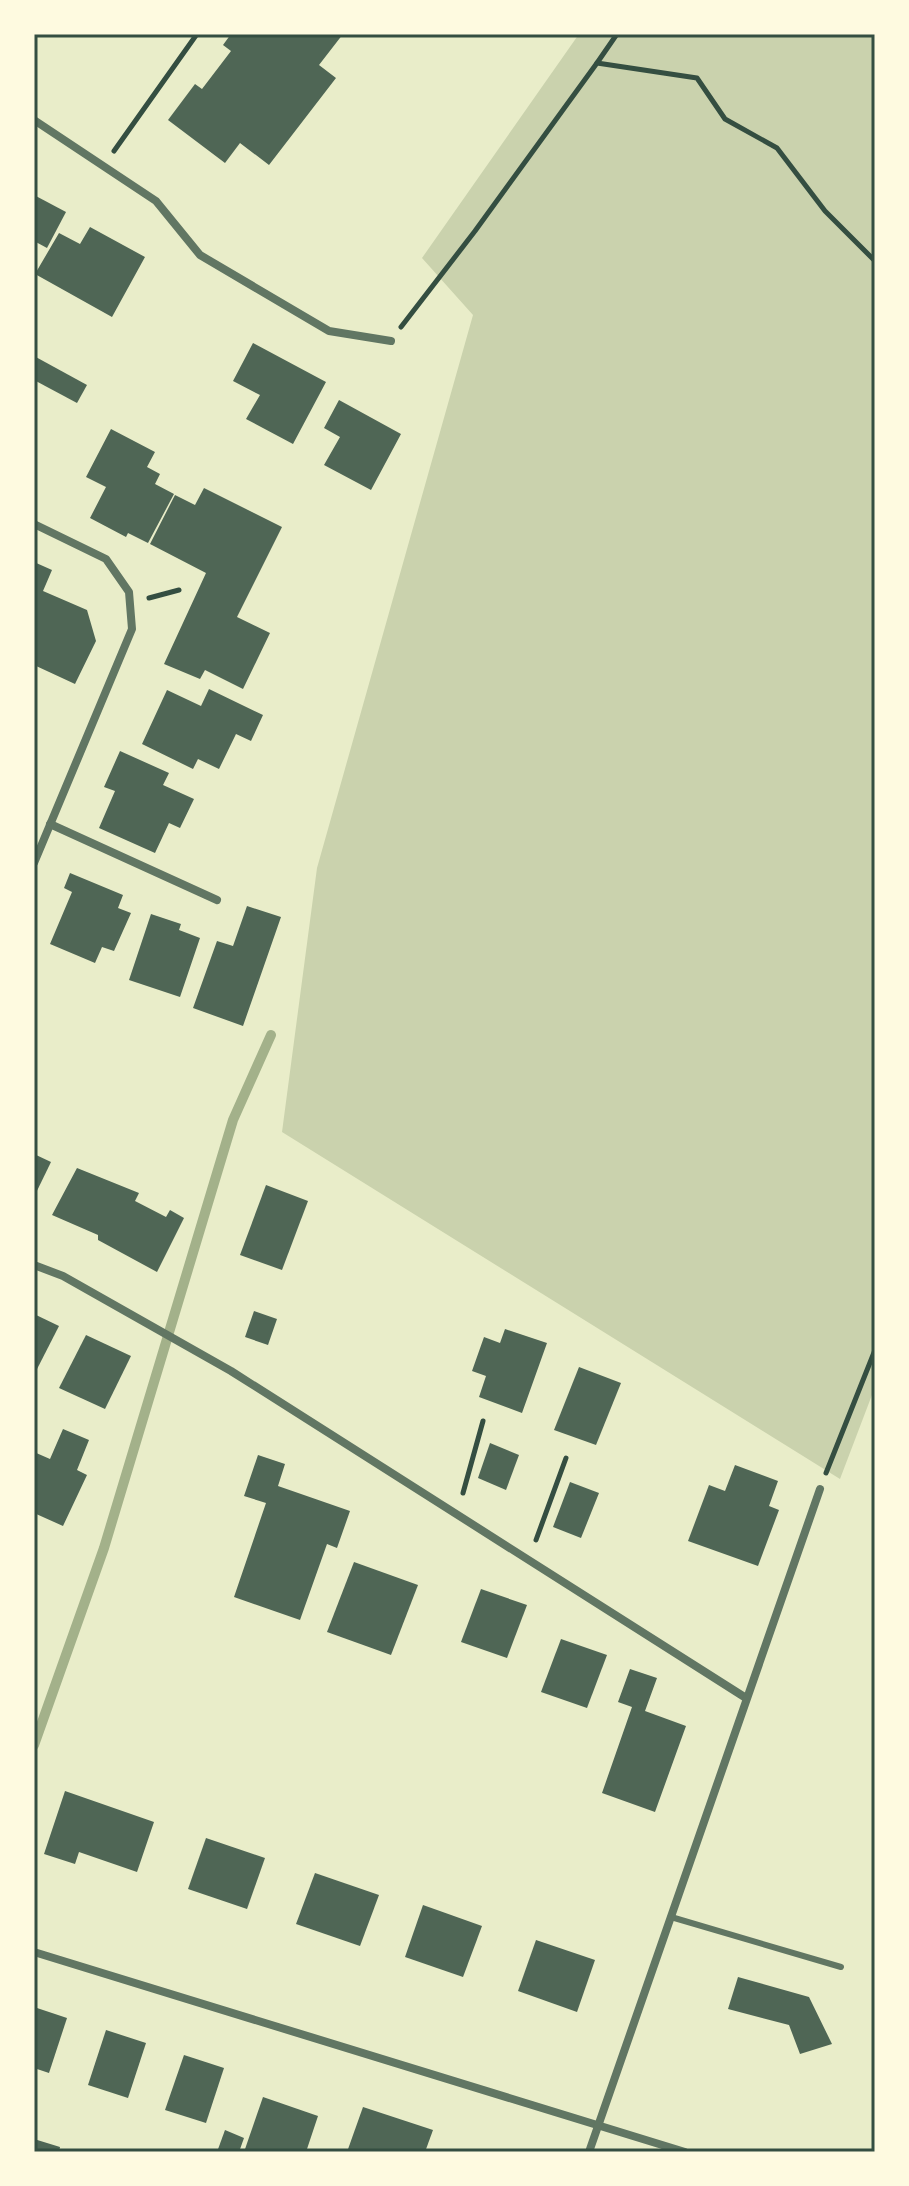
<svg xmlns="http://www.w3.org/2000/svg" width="909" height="2186" font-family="'Varela Round',sans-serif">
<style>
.green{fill:#cad2ad}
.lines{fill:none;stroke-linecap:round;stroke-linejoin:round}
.stream{stroke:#a3b18a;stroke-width:10}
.building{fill:#4f6655}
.path{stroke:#344e41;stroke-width:5}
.service{stroke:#617663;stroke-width:6}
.minor{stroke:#617663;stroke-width:8}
.neatline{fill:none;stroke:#344e41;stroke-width:3}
</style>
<rect width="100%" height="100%" fill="#e9edc9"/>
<polygon class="green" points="579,34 875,34 875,1387 840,1479 282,1132 317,868 473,315 422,258"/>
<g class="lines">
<polyline class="stream" points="34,1745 104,1548 233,1120 271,1035"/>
</g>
<g class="building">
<polygon points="231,34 343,34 319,65 336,78 269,165 240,143 225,163 168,120 195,84 202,89 231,51 223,45"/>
<polygon points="34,195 66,212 47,248 34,241"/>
<polygon points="90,227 145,257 112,317 35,274 59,233 80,244"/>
<polygon points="253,343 326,382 293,444 246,419 260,395 233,381"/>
<polygon points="34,356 87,385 77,403 34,380"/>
<polygon points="339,400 401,434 371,490 324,465 340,437 324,428"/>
<polygon points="111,429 155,452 147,467 160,474 155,484 174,494 148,543 128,533 126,537 90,518 106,487 86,477"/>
<polygon points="204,488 282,527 237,617 270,633 243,689 205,670 200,679 164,664 206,573 150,544 175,495 195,505"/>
<polygon points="34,562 52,570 43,591 87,610 96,641 75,684 34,665"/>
<polygon points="209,689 263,715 251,741 236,734 219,769 198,759 193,769 142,744 167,690 201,706"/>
<polygon points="120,751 169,773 163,785 194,799 180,828 169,823 155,853 99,828 115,791 104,787"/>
<polygon points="70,873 123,895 118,908 131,913 114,951 102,947 95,963 50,944 72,892 64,888"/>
<polygon points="247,906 281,917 243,1026 193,1008 217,941 233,946"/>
<polygon points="151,914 181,924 179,930 200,938 180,997 129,980"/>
<polygon points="34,1154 51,1162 34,1197"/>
<polygon points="77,1168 139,1193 135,1201 166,1217 170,1210 184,1218 157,1272 98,1240 98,1235 52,1215"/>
<polygon points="266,1185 308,1201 282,1270 240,1255"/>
<polygon points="254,1311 277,1319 268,1345 245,1337"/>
<polygon points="34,1314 59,1326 34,1375"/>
<polygon points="505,1329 547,1343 522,1413 479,1397 486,1376 472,1371 484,1337 500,1343"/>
<polygon points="86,1335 131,1356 105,1409 59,1388"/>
<polygon points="579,1367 621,1383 596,1445 554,1430"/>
<polygon points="63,1429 89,1440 77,1470 87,1475 63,1526 34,1513 34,1452 50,1459"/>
<polygon points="490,1443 519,1455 506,1490 478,1478"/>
<polygon points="258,1455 285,1464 278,1486 350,1511 337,1548 327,1544 300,1620 234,1597 266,1503 244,1496"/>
<polygon points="735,1465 778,1481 769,1506 779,1510 758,1566 688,1541 709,1485 725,1491"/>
<polygon points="570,1482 599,1493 581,1538 553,1527"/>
<polygon points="354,1562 418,1585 391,1655 327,1632"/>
<polygon points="481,1589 527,1605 507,1658 461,1642"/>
<polygon points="561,1639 607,1655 587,1708 541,1692"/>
<polygon points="630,1669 657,1678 645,1711 686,1726 655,1812 602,1793 632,1707 618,1702"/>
<polygon points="65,1791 154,1822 137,1872 79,1852 75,1864 44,1854"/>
<polygon points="206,1838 265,1858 247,1909 188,1889"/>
<polygon points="315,1873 379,1895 360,1946 296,1924"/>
<polygon points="423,1905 482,1926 463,1977 405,1957"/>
<polygon points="536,1940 595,1960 577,2012 518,1991"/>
<polygon points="738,1977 809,1997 832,2044 800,2054 789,2025 728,2009"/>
<polygon points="34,2007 67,2018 49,2073 34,2068"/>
<polygon points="106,2030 146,2043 128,2098 88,2085"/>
<polygon points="184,2055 224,2068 206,2123 165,2110"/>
<polygon points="263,2097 318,2116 306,2152 244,2152"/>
<polygon points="363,2107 433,2130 425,2152 347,2152"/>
<polygon points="225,2130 244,2138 239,2152 217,2152"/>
<polygon points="34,2139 60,2147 59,2152 34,2152"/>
</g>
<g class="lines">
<g class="path">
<polyline points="597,63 617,34"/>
<polyline points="114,151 197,34"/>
<polyline points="401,327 475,231 597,63 697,78 725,119 777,148 825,211 875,261"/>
<polyline points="149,598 179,590"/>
<polyline points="826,1473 875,1350"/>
<polyline points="463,1493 483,1421"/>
<polyline points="536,1540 566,1458"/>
</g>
<polyline class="service" points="671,1917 841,1967"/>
<g class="minor">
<polyline points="34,120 156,201 200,255 329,331 391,341"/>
<polyline points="34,524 106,559 129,592 132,629 34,863"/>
<polyline points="50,824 217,900"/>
<polyline points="34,1265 63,1276 231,1371 746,1698"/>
<polyline points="34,1952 685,2152"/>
<polyline points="589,2152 820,1489"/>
</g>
</g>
<rect width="909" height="2186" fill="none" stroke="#fefae0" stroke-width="72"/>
<rect x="36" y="36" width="837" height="2114" class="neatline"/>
</svg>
